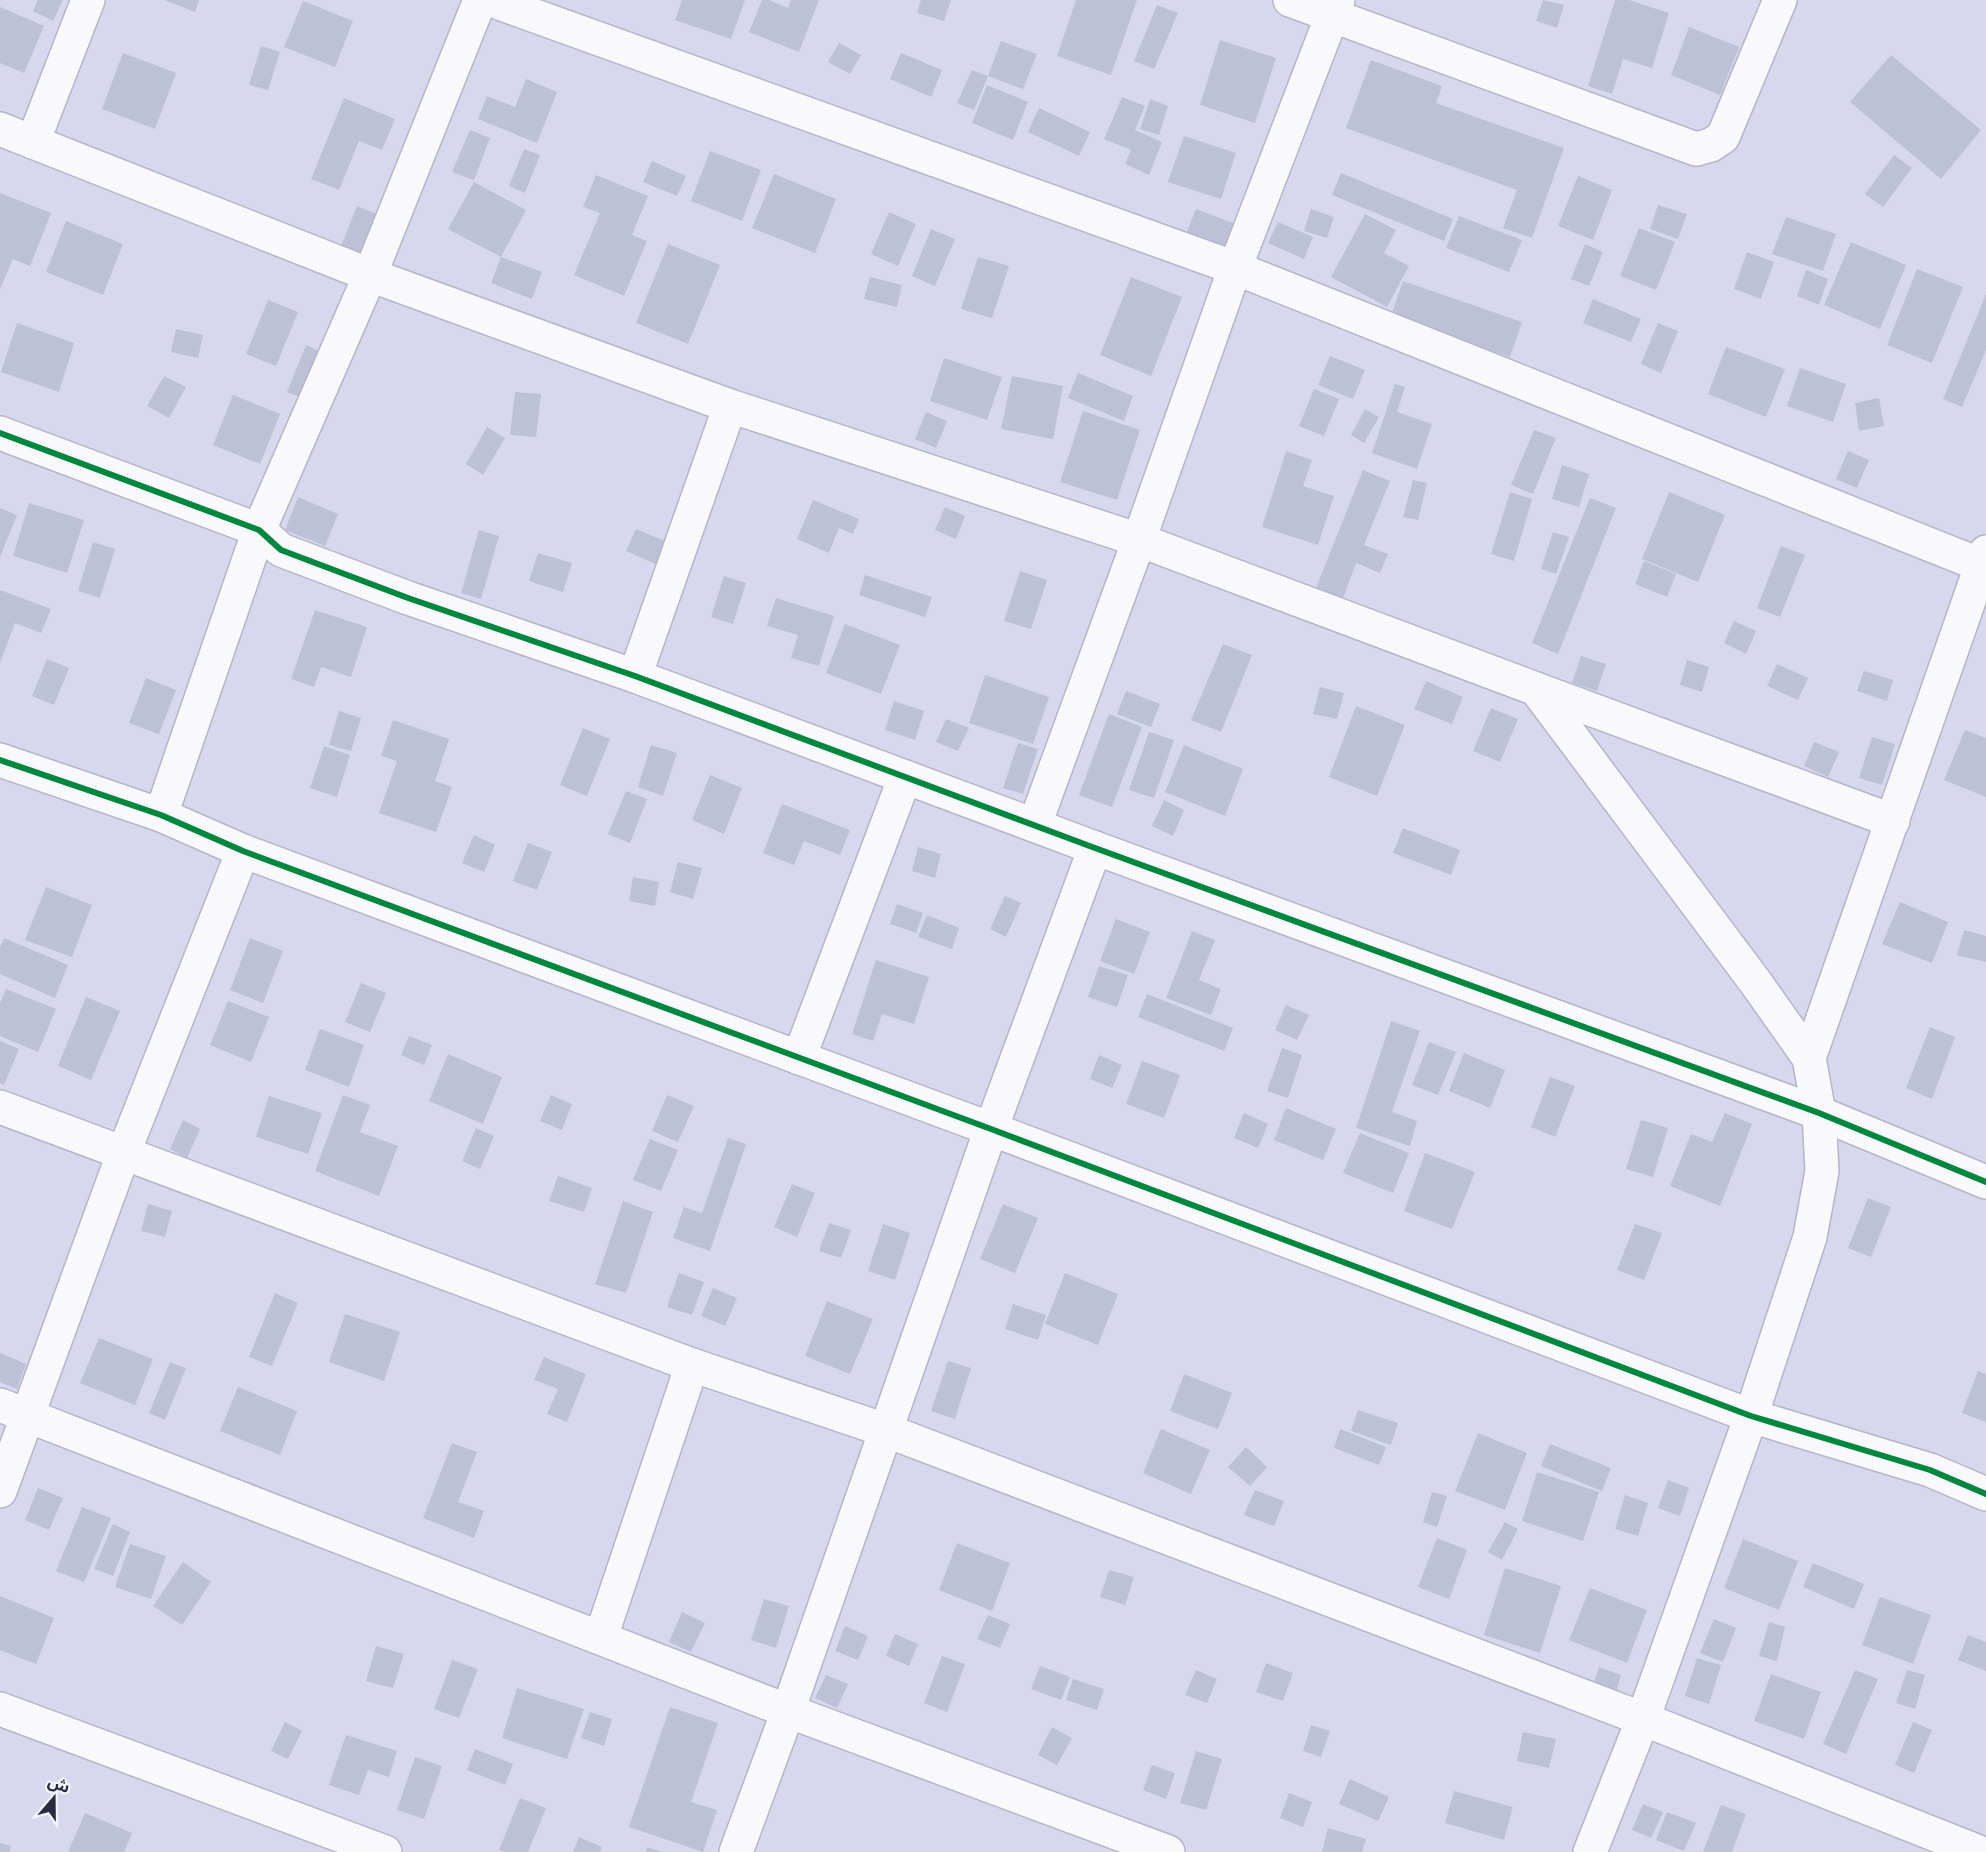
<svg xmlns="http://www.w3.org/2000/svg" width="1986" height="1852" font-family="'PT Sans','Noto Sans Arabic',sans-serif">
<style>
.building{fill:#bcc1d8}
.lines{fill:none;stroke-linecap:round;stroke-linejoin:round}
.minor-casing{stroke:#b5b5ca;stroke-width:36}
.minor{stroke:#f9f9fc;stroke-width:33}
.cycleway-casing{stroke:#f4f4fa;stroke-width:10}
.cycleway{stroke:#00873e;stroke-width:6}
</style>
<rect width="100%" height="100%" fill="#d7d8ed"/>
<g class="building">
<polygon points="38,0 63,0 53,21 33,11"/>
<polygon points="164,0 199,0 195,12"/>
<polygon points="682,0 745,0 731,39 675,20"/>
<polygon points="762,0 769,0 788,8 791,0 819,0 799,52 749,32"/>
<polygon points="921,0 951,0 944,21 917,13"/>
<polygon points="1076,0 1137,0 1111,75 1057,56"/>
<polygon points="1543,0 1564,5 1557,28 1536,21"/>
<polygon points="1615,0 1629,0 1669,13 1652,68 1623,59 1612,94 1588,86"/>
<polygon points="303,1 353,21 335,67 284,47"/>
<polygon points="1157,5 1178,13 1154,69 1134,61"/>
<polygon points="0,7 44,26 24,73 0,63"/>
<polygon points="1689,27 1739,47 1720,95 1671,75"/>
<polygon points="1220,40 1276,58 1255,123 1200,105"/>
<polygon points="1001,41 1037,54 1023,89 988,76"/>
<polygon points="839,43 861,55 850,74 828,62"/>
<polygon points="261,46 280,52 268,90 249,85"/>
<polygon points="123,53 176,73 155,129 102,109"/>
<polygon points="901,53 942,70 931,97 890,79"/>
<polygon points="1891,55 1981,130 1941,179 1850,102"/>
<polygon points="1371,60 1442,86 1436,103 1564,148 1532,238 1503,228 1517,190 1346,128"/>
<polygon points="972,70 988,76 974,110 957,103"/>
<polygon points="526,79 557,92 537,143 478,119 487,96 515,107"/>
<polygon points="987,85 1028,102 1013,140 972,123"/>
<polygon points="1122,97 1145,106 1135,130 1162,142 1149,175 1125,164 1131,150 1104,139"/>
<polygon points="344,98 395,119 382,150 359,141 339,190 311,179"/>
<polygon points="1150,99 1168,106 1159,135 1140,129"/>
<polygon points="1039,108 1090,132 1079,156 1028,132"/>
<polygon points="470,130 490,138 474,180 452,172"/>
<polygon points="1184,136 1236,153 1221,199 1168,182"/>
<polygon points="524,149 540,155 525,193 509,186"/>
<polygon points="710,151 761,170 742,221 691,201"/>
<polygon points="1894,155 1912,168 1883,207 1865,194"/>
<polygon points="652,161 686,176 677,196 643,182"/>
<polygon points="1341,173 1453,219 1444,241 1332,195"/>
<polygon points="774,174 836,199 815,253 752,228"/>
<polygon points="596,175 648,196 632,235 647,241 624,296 574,275 600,213 583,207"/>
<polygon points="1578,176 1612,190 1593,240 1558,226"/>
<polygon points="474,182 526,210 501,257 448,229"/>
<polygon points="0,193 51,213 30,266 13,259 0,289"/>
<polygon points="1658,205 1687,214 1678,239 1650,229"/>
<polygon points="357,206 398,223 383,262 341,246"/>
<polygon points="1196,209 1238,225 1223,263 1181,246"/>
<polygon points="1311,209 1334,217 1327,238 1304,231"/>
<polygon points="889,212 916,224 898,266 871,254"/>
<polygon points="1365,214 1396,230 1384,253 1409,266 1387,307 1331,277"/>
<polygon points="1459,216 1522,240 1509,272 1446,248"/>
<polygon points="1786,217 1836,234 1823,271 1772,254"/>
<polygon points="66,221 123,244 103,295 46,272"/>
<polygon points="1278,222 1313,237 1304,259 1268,243"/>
<polygon points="1639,228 1675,242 1656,290 1620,276"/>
<polygon points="931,229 955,239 935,286 912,276"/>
<polygon points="1851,242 1906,265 1880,329 1824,305"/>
<polygon points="668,244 720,265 688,344 636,323"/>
<polygon points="1585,244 1603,252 1589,286 1571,279"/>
<polygon points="1747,252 1774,262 1761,299 1734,289"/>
<polygon points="501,257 542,272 532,299 491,283"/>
<polygon points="978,257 1009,266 992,318 961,309"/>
<polygon points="1917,269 1963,287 1932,363 1887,345"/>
<polygon points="1806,270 1828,279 1819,305 1797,296"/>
<polygon points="870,277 902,285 897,307 864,299"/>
<polygon points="1131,277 1182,297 1151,376 1100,355"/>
<polygon points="1403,281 1522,322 1510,357 1391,316"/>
<polygon points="1986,294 1986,350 1962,407 1943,399"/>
<polygon points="1593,299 1641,319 1631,342 1583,323"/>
<polygon points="268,300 298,312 276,366 246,354"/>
<polygon points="17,323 74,343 59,392 1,372"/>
<polygon points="1658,323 1678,331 1661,373 1641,364"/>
<polygon points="176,329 203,335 198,358 171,352"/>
<polygon points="306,345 326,354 308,400 287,392"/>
<polygon points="1726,347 1785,369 1766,417 1708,394"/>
<polygon points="1330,356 1365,370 1353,399 1318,385"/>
<polygon points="944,358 1002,377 987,420 930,401"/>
<polygon points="1800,368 1846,384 1833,422 1787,406"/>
<polygon points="1078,373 1133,396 1124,421 1068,398"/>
<polygon points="164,376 186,387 169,418 147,406"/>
<polygon points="1012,376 1063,386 1053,439 1001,429"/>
<polygon points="1395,384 1405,387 1397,412 1432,424 1417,469 1372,453"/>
<polygon points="1314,389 1339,399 1324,436 1299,426"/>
<polygon points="515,392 541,394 536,437 510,435"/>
<polygon points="233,395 280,414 260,464 213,445"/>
<polygon points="1879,398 1884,426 1859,431 1855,403"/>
<polygon points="1365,409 1379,417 1364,443 1351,435"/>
<polygon points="1083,411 1140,430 1117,500 1060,482"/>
<polygon points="926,412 947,421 936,448 915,439"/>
<polygon points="487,427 505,438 483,475 466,464"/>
<polygon points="1534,430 1556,438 1533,494 1511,485"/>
<polygon points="1286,451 1312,460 1303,486 1334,496 1318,545 1262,527"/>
<polygon points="1848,451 1869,460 1857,488 1836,479"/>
<polygon points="1562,465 1589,474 1579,507 1552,499"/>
<polygon points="1363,470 1390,481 1364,545 1388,554 1380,573 1356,563 1343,598 1316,588"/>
<polygon points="1413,480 1427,483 1418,520 1403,517"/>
<polygon points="1510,492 1532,499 1514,561 1491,554"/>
<polygon points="1669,492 1725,515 1698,582 1642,559"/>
<polygon points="298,497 338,514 325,546 285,530"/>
<polygon points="1590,498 1616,508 1558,654 1532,643"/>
<polygon points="813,500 859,519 853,534 839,528 829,553 797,539"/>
<polygon points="29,503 84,520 67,573 13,556"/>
<polygon points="945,507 965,516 956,539 935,530"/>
<polygon points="0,508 17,515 0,557"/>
<polygon points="636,529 672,544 662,567 626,551"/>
<polygon points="479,530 499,536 481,599 461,593"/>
<polygon points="1553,532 1569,537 1556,574 1541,569"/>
<polygon points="93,542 115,549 100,598 78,591"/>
<polygon points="1781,546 1805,555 1780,617 1757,608"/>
<polygon points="538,553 572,563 563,592 529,581"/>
<polygon points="1644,561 1676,574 1667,597 1635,584"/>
<polygon points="1020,571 1047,580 1031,629 1004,621"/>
<polygon points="865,575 932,597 925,617 859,595"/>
<polygon points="724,576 746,583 733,624 711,617"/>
<polygon points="0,590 51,609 41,633 15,623 0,663"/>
<polygon points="776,598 834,616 819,666 791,658 798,635 767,626"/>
<polygon points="315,610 367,627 351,677 321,667 314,687 291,679"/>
<polygon points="1734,621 1756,631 1746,654 1724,643"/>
<polygon points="845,624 900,645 881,694 826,673"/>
<polygon points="1223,644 1252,655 1221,732 1191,720"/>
<polygon points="1581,656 1606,664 1597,691 1572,683"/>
<polygon points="47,659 69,668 54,705 32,696"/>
<polygon points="1687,660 1709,667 1702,692 1680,685"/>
<polygon points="1777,664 1808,678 1798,700 1767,686"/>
<polygon points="1864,671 1893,680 1887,701 1857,691"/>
<polygon points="985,675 1049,697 1033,744 969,723"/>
<polygon points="146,678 176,690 159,734 129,723"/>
<polygon points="1426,681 1463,697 1452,724 1414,709"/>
<polygon points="1320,687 1344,693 1337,719 1313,714"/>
<polygon points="1126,691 1160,704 1151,727 1117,714"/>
<polygon points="894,701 924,711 915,740 885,730"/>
<polygon points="1356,706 1405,725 1377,796 1329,777"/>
<polygon points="1491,708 1518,719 1500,762 1473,751"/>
<polygon points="339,711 361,718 351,751 329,745"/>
<polygon points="1109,714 1142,727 1112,807 1079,795"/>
<polygon points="946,719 969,728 958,751 936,742"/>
<polygon points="393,720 449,739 435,781 452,787 436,832 379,813 397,761 381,756"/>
<polygon points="583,728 610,739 587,796 560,785"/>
<polygon points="1965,730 1986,738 1986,797 1944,780"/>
<polygon points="1149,732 1174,740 1154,798 1129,790"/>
<polygon points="1872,737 1895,744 1882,785 1859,778"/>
<polygon points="1814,742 1839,752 1828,777 1804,766"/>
<polygon points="1018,743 1038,749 1023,794 1003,788"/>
<polygon points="651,745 677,753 663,796 638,787"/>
<polygon points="1184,745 1243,769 1225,816 1165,792"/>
<polygon points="324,746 350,755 337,797 310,788"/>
<polygon points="710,775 742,788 724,834 692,820"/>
<polygon points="626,791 647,799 630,843 608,834"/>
<polygon points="1164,800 1184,810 1173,836 1152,826"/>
<polygon points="782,804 850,830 840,855 804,841 794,865 763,853"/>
<polygon points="1403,828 1460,850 1451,875 1393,853"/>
<polygon points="474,835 495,845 484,872 462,863"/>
<polygon points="528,843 552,852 537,890 513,881"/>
<polygon points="918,847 941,854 935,878 912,871"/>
<polygon points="678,862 702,868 693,899 670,892"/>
<polygon points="633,877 659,882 655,906 629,901"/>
<polygon points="46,887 92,905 72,957 25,940"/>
<polygon points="1005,896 1021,903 1006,937 990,929"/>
<polygon points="1900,902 1948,922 1932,963 1882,944"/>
<polygon points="897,904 923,913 916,933 890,924"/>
<polygon points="927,915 959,928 952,949 918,937"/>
<polygon points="1116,919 1150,932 1134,974 1100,961"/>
<polygon points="1964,930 1986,936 1986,962 1957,955"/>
<polygon points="1192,931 1215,940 1199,980 1221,989 1211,1015 1166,998"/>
<polygon points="4,938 68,965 55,998 0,974 0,948"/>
<polygon points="250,938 283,951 263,1003 230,990"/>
<polygon points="876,960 929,977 914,1024 882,1014 873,1041 852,1034"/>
<polygon points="1099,966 1128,975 1117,1007 1088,997"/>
<polygon points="361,983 386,993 370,1032 345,1022"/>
<polygon points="6,989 56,1009 38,1052 0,1036 0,1003"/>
<polygon points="1147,994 1233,1028 1224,1051 1138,1017"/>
<polygon points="86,997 120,1011 91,1080 58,1066"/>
<polygon points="228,1001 269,1017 251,1062 210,1045"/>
<polygon points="1286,1005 1309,1015 1297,1040 1275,1030"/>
<polygon points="1391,1021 1420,1031 1392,1112 1417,1121 1410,1146 1356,1128"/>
<polygon points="1930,1027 1955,1037 1932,1099 1906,1088"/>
<polygon points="320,1029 364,1045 349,1087 305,1070"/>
<polygon points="409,1036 432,1045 424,1065 401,1055"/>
<polygon points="0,1041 19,1049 4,1085 0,1083"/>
<polygon points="1429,1042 1456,1052 1438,1095 1412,1085"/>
<polygon points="1282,1048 1302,1055 1288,1098 1267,1091"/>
<polygon points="1464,1053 1505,1070 1490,1108 1449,1091"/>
<polygon points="448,1054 502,1077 483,1124 429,1101"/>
<polygon points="1099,1055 1122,1065 1112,1088 1090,1079"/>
<polygon points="1142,1061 1180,1075 1164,1118 1126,1104"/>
<polygon points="1550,1077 1575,1086 1555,1137 1531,1127"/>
<polygon points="343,1095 370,1105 360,1132 398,1146 379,1196 315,1171"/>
<polygon points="551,1095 572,1104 562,1130 540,1121"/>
<polygon points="667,1095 694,1106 678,1142 652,1131"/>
<polygon points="269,1096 322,1113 308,1154 256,1137"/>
<polygon points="1286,1108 1336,1129 1323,1160 1274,1140"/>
<polygon points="1244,1113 1268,1124 1258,1148 1234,1138"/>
<polygon points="1725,1113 1752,1124 1720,1206 1670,1186 1691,1134 1712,1142"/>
<polygon points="183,1120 200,1129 187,1158 170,1149"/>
<polygon points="1641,1120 1668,1128 1653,1177 1626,1169"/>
<polygon points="476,1128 494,1136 480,1169 462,1161"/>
<polygon points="1360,1133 1409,1153 1393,1193 1343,1173"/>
<polygon points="728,1138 746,1144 710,1251 673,1238 684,1207 702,1213"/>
<polygon points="650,1139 678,1150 661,1191 633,1180"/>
<polygon points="1425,1153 1475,1172 1452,1229 1404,1211"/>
<polygon points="558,1176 592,1188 584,1212 549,1201"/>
<polygon points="792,1184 815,1193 797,1237 774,1227"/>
<polygon points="1868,1198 1891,1207 1871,1257 1848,1248"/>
<polygon points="623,1201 653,1212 626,1293 595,1284"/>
<polygon points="148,1204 172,1211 165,1237 141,1231"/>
<polygon points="1003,1204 1038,1218 1015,1273 980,1259"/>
<polygon points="829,1223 851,1230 841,1258 819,1251"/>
<polygon points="883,1224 910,1233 895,1280 868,1271"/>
<polygon points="1635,1224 1662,1233 1644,1280 1617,1270"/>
<polygon points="679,1273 704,1282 692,1315 667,1307"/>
<polygon points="1065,1273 1118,1294 1098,1345 1045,1324"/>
<polygon points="713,1288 737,1298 725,1326 701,1316"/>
<polygon points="275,1293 298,1303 272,1366 249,1357"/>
<polygon points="827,1301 873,1319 850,1374 805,1356"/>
<polygon points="1013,1304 1046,1315 1038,1340 1005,1329"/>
<polygon points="345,1314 400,1332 384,1381 329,1362"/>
<polygon points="99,1338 153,1359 135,1405 80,1383"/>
<polygon points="0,1353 26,1364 17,1389 0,1382"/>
<polygon points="544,1357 586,1374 567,1422 547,1414 558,1389 534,1380"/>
<polygon points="948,1361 971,1368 955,1419 931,1411"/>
<polygon points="170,1362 186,1368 165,1420 149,1413"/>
<polygon points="1978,1371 1986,1374 1986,1422 1962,1413"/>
<polygon points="1184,1374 1232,1393 1218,1429 1170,1411"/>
<polygon points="238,1387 297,1411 280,1455 220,1431"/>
<polygon points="1358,1410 1398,1423 1391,1445 1351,1431"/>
<polygon points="1161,1429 1210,1450 1191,1494 1143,1473"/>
<polygon points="1340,1429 1386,1447 1379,1465 1334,1448"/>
<polygon points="1478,1433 1527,1453 1505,1510 1455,1491"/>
<polygon points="452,1443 477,1452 458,1502 484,1511 474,1538 423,1518"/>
<polygon points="1550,1444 1611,1468 1602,1491 1541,1466"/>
<polygon points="1246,1447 1267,1467 1250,1486 1228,1467"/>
<polygon points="1537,1472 1599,1492 1583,1541 1522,1521"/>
<polygon points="1668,1480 1689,1488 1680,1516 1658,1508"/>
<polygon points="38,1488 63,1498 49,1530 25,1520"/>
<polygon points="1255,1490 1284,1501 1274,1526 1244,1515"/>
<polygon points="1432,1492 1447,1496 1437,1527 1423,1522"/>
<polygon points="1625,1495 1648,1503 1638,1536 1615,1529"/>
<polygon points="82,1507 111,1518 84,1582 56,1571"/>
<polygon points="1505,1522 1518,1529 1502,1560 1488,1552"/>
<polygon points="113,1524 130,1532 113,1576 94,1569"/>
<polygon points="1437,1538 1467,1550 1449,1599 1418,1587"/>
<polygon points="1743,1539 1798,1561 1779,1610 1724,1588"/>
<polygon points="957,1543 1010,1563 992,1611 939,1590"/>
<polygon points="130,1544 166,1556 151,1599 115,1587"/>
<polygon points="183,1562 211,1582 182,1625 153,1606"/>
<polygon points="1813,1563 1864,1584 1854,1609 1803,1587"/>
<polygon points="1505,1568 1561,1586 1540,1653 1484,1635"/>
<polygon points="1109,1570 1134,1577 1125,1605 1100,1597"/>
<polygon points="1590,1588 1647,1610 1627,1663 1569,1640"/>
<polygon points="0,1596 54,1618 36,1664 0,1650"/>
<polygon points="1880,1597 1931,1615 1913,1664 1862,1645"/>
<polygon points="764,1599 789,1606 776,1648 751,1640"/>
<polygon points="682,1612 705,1623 691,1652 669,1642"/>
<polygon points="988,1615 1010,1624 1000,1648 977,1639"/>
<polygon points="1714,1619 1736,1628 1723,1662 1700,1653"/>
<polygon points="1769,1622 1785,1627 1777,1661 1759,1656"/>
<polygon points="845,1626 868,1636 858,1660 835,1651"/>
<polygon points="895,1634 918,1644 909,1666 886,1656"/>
<polygon points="1968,1635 1986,1642 1986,1671 1958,1660"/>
<polygon points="376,1646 404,1654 393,1688 366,1681"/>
<polygon points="942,1656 965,1664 947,1712 924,1703"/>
<polygon points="1697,1658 1721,1665 1709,1704 1685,1696"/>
<polygon points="452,1660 478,1669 459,1718 434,1709"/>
<polygon points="1266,1663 1293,1673 1283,1701 1256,1692"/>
<polygon points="1040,1666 1070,1677 1061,1700 1031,1689"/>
<polygon points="1599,1667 1621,1675 1614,1699 1591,1692"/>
<polygon points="1196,1670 1217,1679 1207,1703 1185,1695"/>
<polygon points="1855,1670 1878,1679 1846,1754 1823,1744"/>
<polygon points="1907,1670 1925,1675 1915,1709 1896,1703"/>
<polygon points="1771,1674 1821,1692 1804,1739 1754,1721"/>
<polygon points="826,1675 848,1684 837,1708 815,1698"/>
<polygon points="1073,1679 1104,1689 1097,1710 1066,1700"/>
<polygon points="517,1688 584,1709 567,1759 502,1738"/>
<polygon points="670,1707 718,1723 691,1802 717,1810 703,1852 629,1827"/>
<polygon points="590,1712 612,1719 604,1746 581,1738"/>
<polygon points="285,1722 302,1731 288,1759 271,1751"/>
<polygon points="1913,1722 1932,1730 1914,1773 1895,1765"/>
<polygon points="1311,1725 1330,1731 1321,1757 1303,1751"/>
<polygon points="1052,1727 1072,1738 1057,1765 1038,1755"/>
<polygon points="1523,1732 1556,1739 1549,1768 1517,1761"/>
<polygon points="346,1735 397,1751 389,1777 368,1770 359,1795 329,1785"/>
<polygon points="475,1749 513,1764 505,1785 467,1770"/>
<polygon points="1196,1751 1222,1759 1206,1810 1180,1803"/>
<polygon points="415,1757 442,1766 424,1819 397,1810"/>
<polygon points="1152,1765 1175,1773 1166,1799 1143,1790"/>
<polygon points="1350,1779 1389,1797 1378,1821 1339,1804"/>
<polygon points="1454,1791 1513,1807 1504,1840 1445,1823"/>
<polygon points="1289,1793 1312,1802 1303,1827 1280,1818"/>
<polygon points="520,1798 546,1808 528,1852 505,1852 499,1850"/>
<polygon points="1643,1804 1663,1812 1651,1838 1632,1830"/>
<polygon points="1721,1805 1746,1814 1732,1852 1703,1852"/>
<polygon points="1667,1812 1696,1823 1684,1851 1656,1840"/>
<polygon points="85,1813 132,1833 124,1852 68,1852"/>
<polygon points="1328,1828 1366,1839 1362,1852 1322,1852"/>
<polygon points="579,1837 602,1847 600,1852 573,1852"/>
<polygon points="0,1843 11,1846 10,1852 0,1852"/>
<polygon points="647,1847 662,1852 646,1852"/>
</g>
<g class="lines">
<defs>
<g id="minor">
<polyline points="491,0 1235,268 1986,567"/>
<polyline points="1290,0 1696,149 1711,145 1723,137 1780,0"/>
<polyline points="0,129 370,275 730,406 1139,540 1536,689 1893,821"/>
<polyline points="33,142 88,0"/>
<polyline points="0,433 259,530 281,550 408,598 635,676 1095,848 1819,1113 1986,1182"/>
<polyline points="635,676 730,406"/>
<polyline points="1536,689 1756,983 1809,1058"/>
<polyline points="0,760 161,815 243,851 991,1129 1751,1416 1930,1470 1986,1494"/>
<polyline points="161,815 259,530 370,275 480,0"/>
<polyline points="1035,824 1139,540 1235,268 1338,0"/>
<polyline points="799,1058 905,777"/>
<polyline points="0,1107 692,1365 885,1430 1643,1719 1979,1852"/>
<polyline points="0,1405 788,1711 1168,1852"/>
<polyline points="0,1491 124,1152 243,851"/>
<polyline points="601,1637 692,1365"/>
<polyline points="0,1709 385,1852"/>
<polyline points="736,1852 788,1711 991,1129 1095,848"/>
<polyline points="1590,1852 1643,1719 1751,1416 1810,1237 1822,1171 1819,1113 1809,1058 1986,552"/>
</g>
</defs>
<use href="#minor" class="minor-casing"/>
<use href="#minor" class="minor"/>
<defs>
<g id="cycleway">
<polyline points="0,433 259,530 281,550 408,598 635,676 1095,848 1819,1113 1986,1182"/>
<polyline points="0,760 161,815 243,851 991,1129 1751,1416 1930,1470 1986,1494"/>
</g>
</defs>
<use href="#cycleway" class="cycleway-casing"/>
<use href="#cycleway" class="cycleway"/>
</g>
<g transform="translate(54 1798) rotate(20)" stroke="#f4f4fa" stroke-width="4.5" paint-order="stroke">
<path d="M0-4.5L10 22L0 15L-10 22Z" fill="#2a2a42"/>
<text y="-9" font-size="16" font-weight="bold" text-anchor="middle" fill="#2a2a42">ش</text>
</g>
</svg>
